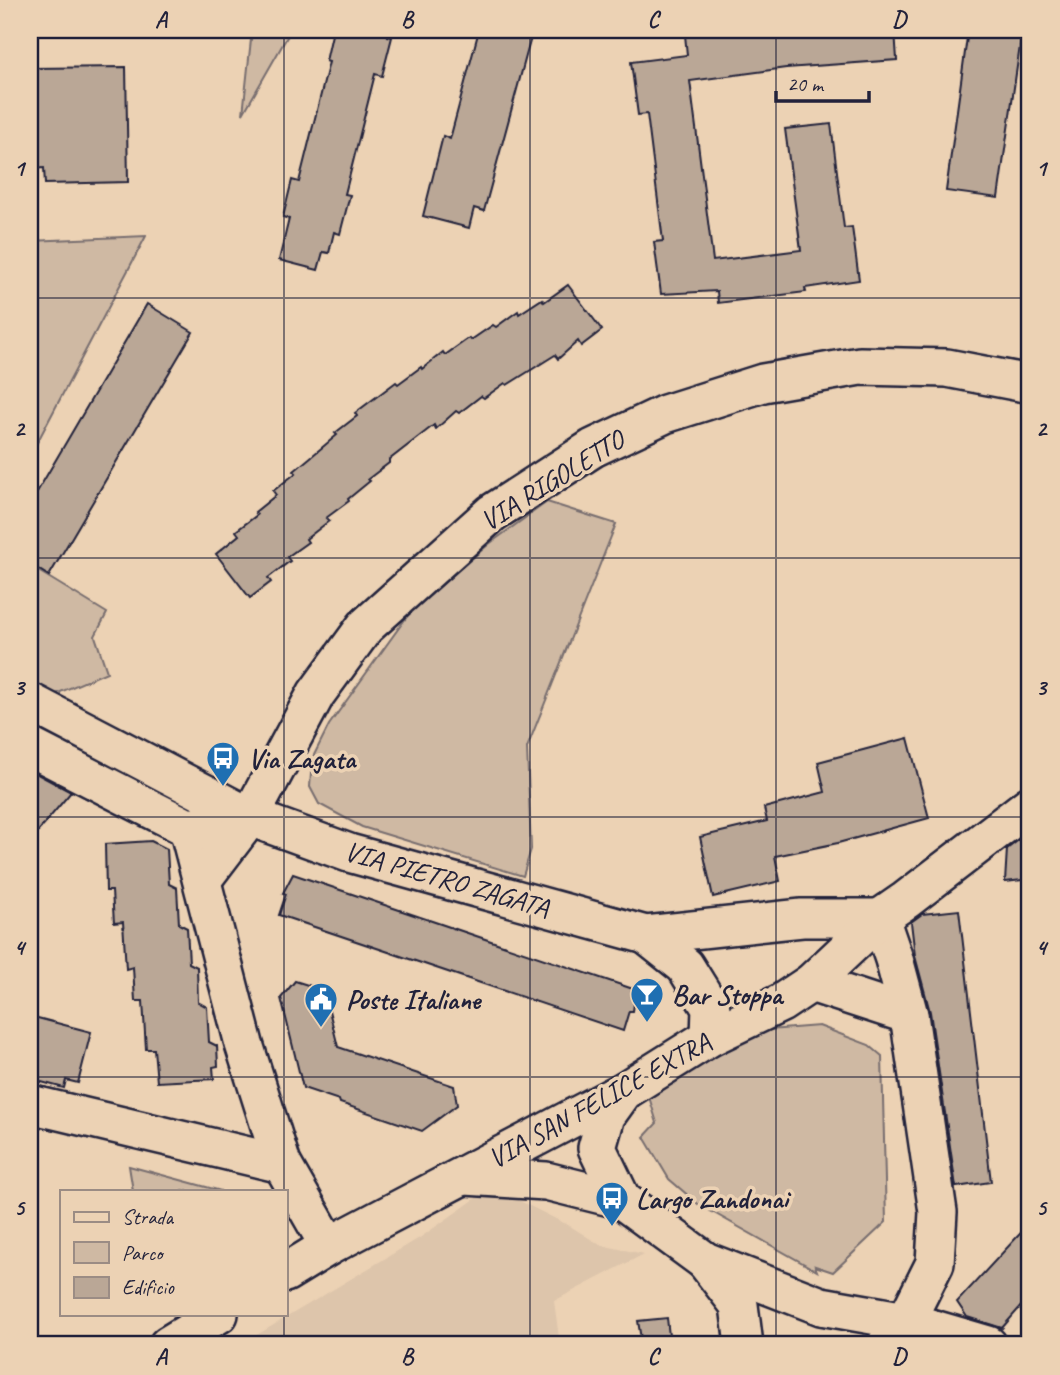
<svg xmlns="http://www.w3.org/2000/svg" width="1060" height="1375" font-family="Caveat,sans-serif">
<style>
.built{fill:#ddc5ab}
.green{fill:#cfb9a3;stroke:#786e6f;stroke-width:2}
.building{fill:#baa796;stroke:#22223b;stroke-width:2}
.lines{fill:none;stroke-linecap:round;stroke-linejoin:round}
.street-casing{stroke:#22223b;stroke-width:42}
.street{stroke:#ecd2b4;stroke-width:37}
.grid{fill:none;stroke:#22223b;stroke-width:2;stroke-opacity:0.55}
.labels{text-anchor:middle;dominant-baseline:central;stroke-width:7;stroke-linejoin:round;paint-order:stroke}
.street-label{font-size:28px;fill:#22223b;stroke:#ecd2b4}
.poi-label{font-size:28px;font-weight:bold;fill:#22223b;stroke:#ecd2b4;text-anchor:start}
.neatline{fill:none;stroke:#22223b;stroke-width:2.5}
.grid-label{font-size:23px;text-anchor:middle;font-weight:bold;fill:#22223b}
</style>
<rect width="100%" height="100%" fill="#ecd2b4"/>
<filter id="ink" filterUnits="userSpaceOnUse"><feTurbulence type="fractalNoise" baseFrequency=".0143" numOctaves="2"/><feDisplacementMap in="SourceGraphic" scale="14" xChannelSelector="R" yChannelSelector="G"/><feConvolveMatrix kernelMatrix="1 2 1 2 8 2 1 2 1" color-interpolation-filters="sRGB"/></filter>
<g filter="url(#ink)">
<polygon class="built" points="492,1187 570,1226 600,1245 644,1254 554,1301 560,1345 240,1345 421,1237"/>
<g class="green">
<polygon points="252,30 291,30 243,114"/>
<polygon points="146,236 30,456 30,241"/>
<polygon points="547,502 616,524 527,748 531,849 523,876 362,827 319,804 310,787 312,759 329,725 411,611 489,544"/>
<polygon points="30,566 107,613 95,636 107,672 56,694 30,681"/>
<polygon points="819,1026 869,1045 882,1056 886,1222 833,1272 815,1266 817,1271 698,1204 669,1179 644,1137 657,1123 646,1087 756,1031"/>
<polygon points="129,1166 221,1191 133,1191"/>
</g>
<g class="building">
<polygon points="333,30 388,30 387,36 392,37 382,76 375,74 345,194 350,195 340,234 334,232 329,253 323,252 318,270 279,260 289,219 283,217 292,180 299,182 329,62 326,61"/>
<polygon points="479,30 533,30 484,211 474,208 469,228 423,216 443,136 450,139"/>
<polygon points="730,30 895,30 897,60 786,68 690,81 713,261 801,250 785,129 831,124 844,228 852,227 859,280 805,288 806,292 718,303 717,291 661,294 654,242 663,241 647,114 638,115 631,62 687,55 685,35"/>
<polygon points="968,30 1008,30 1022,32 998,198 946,191"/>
<polygon points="126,67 128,182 45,184 44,168 30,169 30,68"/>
<polygon points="568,285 602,330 581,346 578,341 558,359 555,355 507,385 505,383 484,398 481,396 459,413 456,411 436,429 434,425 389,460 389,463 368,479 370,481 348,499 349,501 326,518 329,521 306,539 308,542 287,557 290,561 268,578 271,582 250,598 216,554 239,535 236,531 257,515 255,512 276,495 273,491 296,473 294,471 337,435 335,433 357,416 355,413 396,382 398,384 421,367 422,369 443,352 445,355 469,338 471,340 493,325 496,327 518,311 519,314 542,299 544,302"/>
<polygon points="147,304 193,332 49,576 30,564 30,504"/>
<polygon points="908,738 929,818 838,843 775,856 780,881 713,897 700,837 767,821 764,808 825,792 818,762"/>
<polygon points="30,770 71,792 30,841"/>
<polygon points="1030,831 1030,879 1005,882 1007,849"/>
<polygon points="151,841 167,849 169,884 177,888 179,924 187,928 189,963 197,967 198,1002 207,1007 209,1042 217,1046 218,1066 213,1067 214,1079 157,1082 154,1049 146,1049 143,1001 135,1001 133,967 126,969 123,922 114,923 112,891 106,891 105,844"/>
<polygon points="293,874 636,990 633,1011 629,1011 623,1031 279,915 286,894 283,893"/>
<polygon points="959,910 991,1182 956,1187 930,1012 915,956 911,922 922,914"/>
<polygon points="295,981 324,990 338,1047 454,1086 457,1105 422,1131 340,1103 339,1100 303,1088 281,998"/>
<polygon points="30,1016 91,1032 78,1083 66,1080 64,1088 30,1079"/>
<polygon points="1030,1223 1030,1296 1002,1328 967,1317 957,1302"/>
<polygon points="667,1318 670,1345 642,1345 638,1321"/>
</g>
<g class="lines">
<defs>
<g id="street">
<polyline points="30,702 250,817 349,853 646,935 802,918 880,918"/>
<polyline points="32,748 188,828 211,824"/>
<polyline points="188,828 244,1044 282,1164 329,1246"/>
<polyline points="202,880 250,817 316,694 365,627 492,513 593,448 665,414 763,383 860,366 947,368 1030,384"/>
<polyline points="880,918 894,959 909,1015 938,1212 935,1263 906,1321 886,1345"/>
<polyline points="646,935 685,966 711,1008 710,1037"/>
<polyline points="811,983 909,1015"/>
<polyline points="30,1104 282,1164"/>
<polyline points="465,1176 546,1181 622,1200 705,1261 821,1306 906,1321 988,1345"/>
<polyline points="622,1200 597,1148 606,1116 624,1091"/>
<polyline points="705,1261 739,1305 744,1345"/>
<polyline points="285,1273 329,1246 624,1091 710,1037 781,1003 811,983 880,918 906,900 1030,805"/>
<polyline points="168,1345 219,1314"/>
</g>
</defs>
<use href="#street" class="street-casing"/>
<use href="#street" class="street"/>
</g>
</g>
<path class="grid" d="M284,30V1191M530,30V1345M776,30V1345M30,298H1030M30,558H1030M30,817H1030M30,1077H1030M284,1314V1345"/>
<defs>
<symbol id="bus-pin" viewBox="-11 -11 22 30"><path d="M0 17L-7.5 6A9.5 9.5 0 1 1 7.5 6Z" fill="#1f6fb2" stroke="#ecd2b4"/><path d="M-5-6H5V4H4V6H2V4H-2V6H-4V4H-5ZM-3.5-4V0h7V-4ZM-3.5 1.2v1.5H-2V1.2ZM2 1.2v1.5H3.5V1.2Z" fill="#fff"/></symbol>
<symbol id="bar-pin" viewBox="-11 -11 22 30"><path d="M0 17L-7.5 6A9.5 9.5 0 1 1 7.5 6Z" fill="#1f6fb2" stroke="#ecd2b4"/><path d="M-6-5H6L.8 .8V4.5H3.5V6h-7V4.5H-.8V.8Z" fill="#fff"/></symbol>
<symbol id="civic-pin" viewBox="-11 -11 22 30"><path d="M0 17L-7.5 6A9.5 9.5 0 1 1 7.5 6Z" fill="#1f6fb2" stroke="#ecd2b4"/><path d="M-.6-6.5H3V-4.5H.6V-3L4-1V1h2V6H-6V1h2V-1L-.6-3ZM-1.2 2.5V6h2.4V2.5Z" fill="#fff"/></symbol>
</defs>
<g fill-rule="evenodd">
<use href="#bus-pin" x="204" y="739" width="38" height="52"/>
<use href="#bar-pin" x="628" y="975" width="38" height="52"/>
<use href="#civic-pin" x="302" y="980" width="38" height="52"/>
<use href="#bus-pin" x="593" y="1179" width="38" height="52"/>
</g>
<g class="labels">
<g class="street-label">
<text transform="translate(552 480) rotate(-32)">VIA RIGOLETTO</text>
<text transform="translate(447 879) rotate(16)">VIA PIETRO ZAGATA</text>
<text transform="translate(599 1100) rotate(-29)">VIA SAN FELICE EXTRA</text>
</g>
<g class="poi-label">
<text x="248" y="758">Via Zagata</text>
<text x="672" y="994">Bar Stoppa</text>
<text x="346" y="999">Poste Italiane</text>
<text x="636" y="1198">Largo Zandonai</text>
</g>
</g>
<rect width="1060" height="1375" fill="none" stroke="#ecd2b4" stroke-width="77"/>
<rect x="60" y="1190" width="228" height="126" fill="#ecd2b4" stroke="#9b8c84" stroke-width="2"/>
<rect x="74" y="1212" width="35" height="10" fill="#ecd2b4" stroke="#9b8c84" stroke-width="2"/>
<text x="122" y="1224" font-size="21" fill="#22223b">Strada</text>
<rect x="74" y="1242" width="35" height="21" fill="#cfb9a3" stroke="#9b8c84" stroke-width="2"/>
<text x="122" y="1260" font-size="21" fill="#22223b">Parco</text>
<rect x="74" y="1277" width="35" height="21" fill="#baa796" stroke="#9b8c84" stroke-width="2"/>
<text x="122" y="1294" font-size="21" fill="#22223b">Edificio</text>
<path d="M776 91v10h93v-10" fill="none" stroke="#22223b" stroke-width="3.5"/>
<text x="787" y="91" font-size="21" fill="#22223b" stroke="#ecd2b4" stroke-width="5" paint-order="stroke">20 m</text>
<rect x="38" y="38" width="983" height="1298" class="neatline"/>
<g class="grid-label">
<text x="161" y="27">A</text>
<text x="407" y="27">B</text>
<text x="653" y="27">C</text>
<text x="899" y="27">D</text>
<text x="19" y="176">1</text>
<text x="1041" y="176">1</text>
<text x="19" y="436">2</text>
<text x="1041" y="436">2</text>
<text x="19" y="695">3</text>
<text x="1041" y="695">3</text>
<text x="19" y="955">4</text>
<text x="1041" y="955">4</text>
<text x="19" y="1215">5</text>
<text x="1041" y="1215">5</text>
<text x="161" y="1364">A</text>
<text x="407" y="1364">B</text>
<text x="653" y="1364">C</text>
<text x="899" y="1364">D</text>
</g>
</svg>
